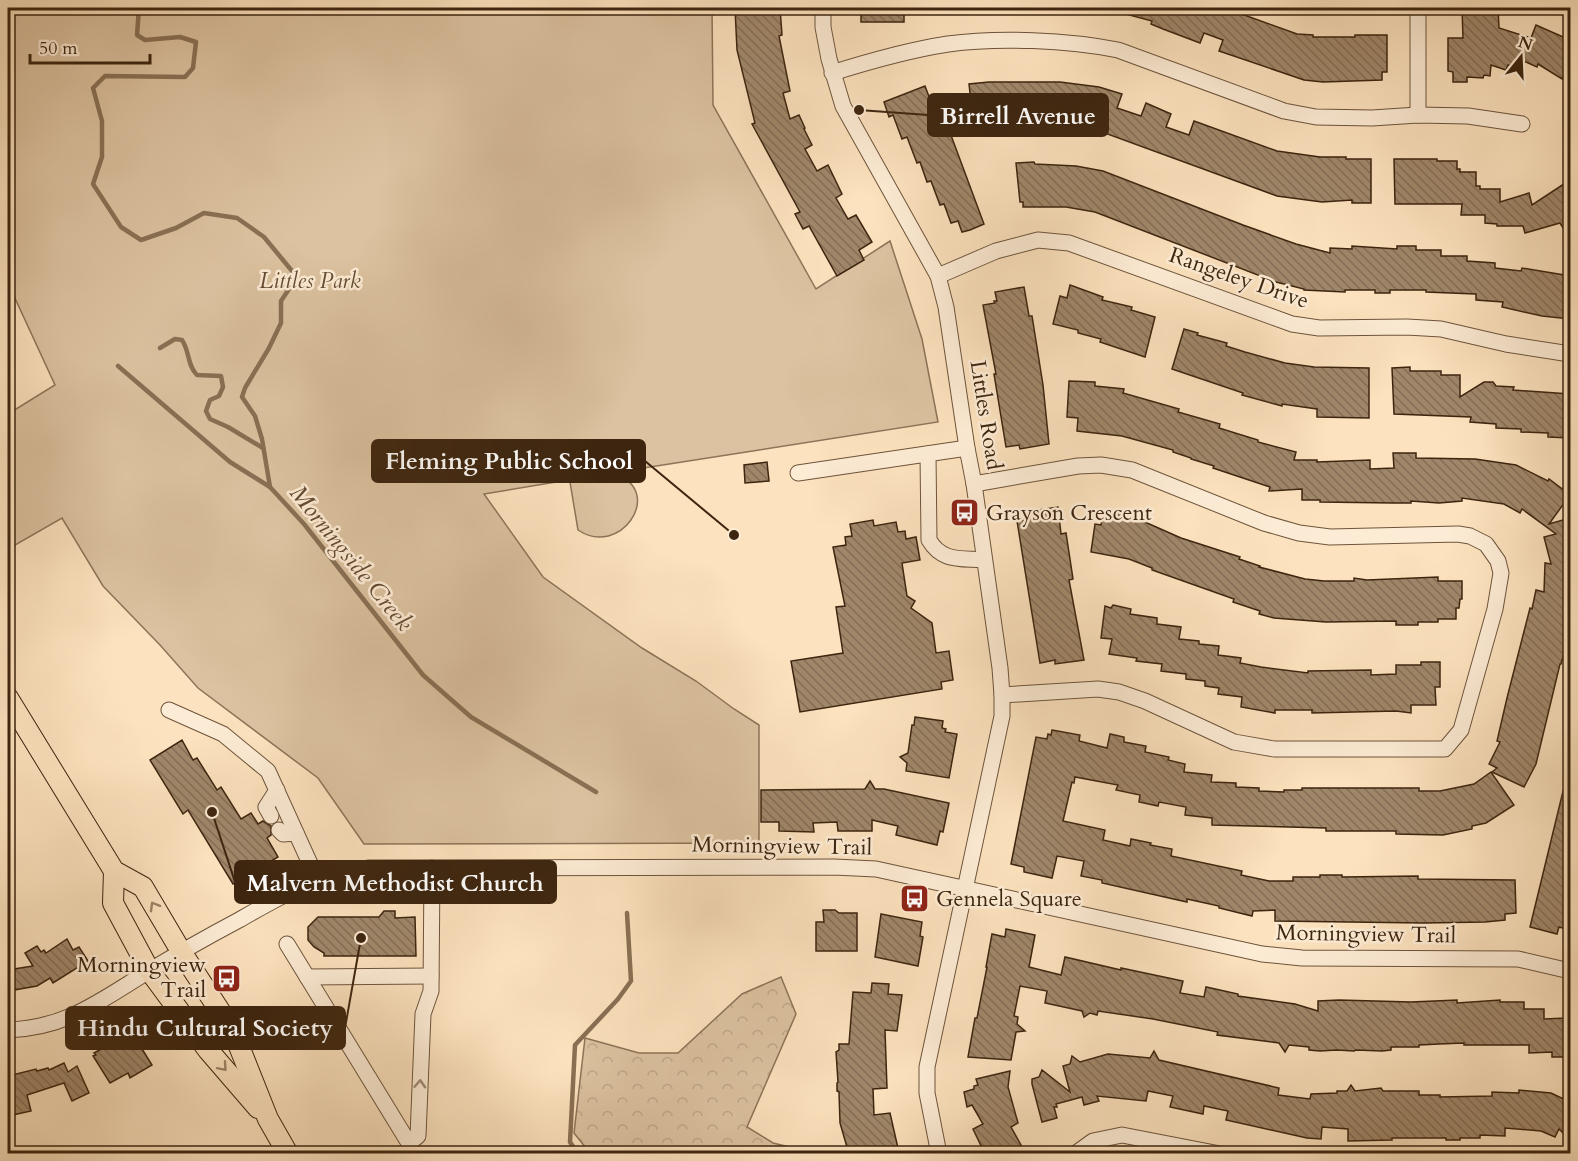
<svg xmlns="http://www.w3.org/2000/svg" width="1578" height="1161" font-family="Cardo,serif">
<style>
.forest{fill:url(#forest-crowns);stroke:#8c7458;stroke-width:1.5}
.park{fill:#dcc2a0;stroke:#8c7458;stroke-width:1.5}
.lines{fill:none;stroke-linecap:round;stroke-linejoin:round}
.stream{stroke:#897054;stroke-width:4.5}
.building{fill:url(#building-back-hatch);stroke:#3d250f;stroke-width:1.5}
.minor-casing{stroke:#6d543b;stroke-width:17}
.major-casing{stroke:#3d250f;stroke-width:22}
.minor{stroke:#fdecd5;stroke-width:15}
.major{stroke:#fce2be;stroke-width:20}
.oneway{stroke:#9c8466}
.oneway2{stroke:#9d8872}
.labels{text-anchor:middle;dominant-baseline:central;stroke-width:5;stroke-linejoin:round;paint-order:stroke}
.street-label{font-size:22px;fill:#3d250f;stroke:#fdecd5}
.park-label{font-size:22px;font-style:italic;fill:#654c33;stroke:#fdecd5}
.poi-label{font-size:22px;fill:#3d250f;stroke:#fdecd5;text-anchor:start}
.water-label{font-size:24px;font-style:italic;fill:#634a32;stroke:#fdecd5}
.leader{fill:none;stroke:#3d250f;stroke-width:2}
.callout-dot{fill:#3d250f;stroke:#fdecd5;stroke-width:2}
.callout{fill:#3d250f;stroke:#3d250f;stroke-width:2}
.callout-label{font-size:24px;text-anchor:middle;font-weight:bold;fill:#fff}
</style>
<defs>
<pattern id="forest-crowns" width="20" height="18" patternUnits="userSpaceOnUse" patternTransform="scale(1.5)"><rect width="20" height="18" fill="#dcc2a0"/><path d="M2 6a3 3 0 1 1 6 0M12 15a3 3 0 1 1 6 0" fill="none" stroke="#bea789"/></pattern>
<pattern id="building-back-hatch" width="6" height="6" patternUnits="userSpaceOnUse" patternTransform="scale(1.5)"><rect width="6" height="6" fill="#a0876a"/><path d="M-1 5l2 2M0 0l6 6M5-1l2 2" fill="none" stroke="#846e56"/></pattern>
</defs>
<rect width="100%" height="100%" fill="#fce2be"/>
<filter id="stains"><feTurbulence type="fractalNoise" baseFrequency=".00333" numOctaves="4"/><feColorMatrix values="0 0 0 0 .2 0 0 0 0 .09 0 0 0 0 .02 0 0 0 .5 -.17"/></filter>
<radialGradient id="worn" r=".72"><stop offset=".6" stop-color="#630" stop-opacity="0"/><stop offset="1" stop-color="#630" stop-opacity=".3"/></radialGradient>
<polygon class="forest" points="781,977 796,1014 747,1127 773,1143 806,1151 808,1153 590,1153 574,1133 585,1038 639,1053 678,1053 742,994"/>
<path class="park" d="M8,8H712L713,105L816,289L890,241L922,339L938,422L592,476C599,477 611,473 619,476C663,494 620,558 578,530L570,482L574,479L484,494L543,577L642,648L696,681L734,709L759,725V843L364,844L318,778L198,688L160,645L103,586L62,518L10,548L8,543V414L55,385L8,283Z"/>
<g class="lines">
<g class="stream">
<polyline points="139,8 137,35 145,40 180,37 196,42 193,68 185,77 105,76 93,88 102,121 102,157 93,184 121,227 141,240 176,228 204,213 237,218 264,237 297,277 281,301 281,323 269,348 245,388 242,397 255,416 262,439 270,487 304,524 423,675 471,717 596,792"/>
<path d="M160,348L175,339L182,340C190,352 187,365 197,375L221,376L223,387L219,396L210,400L206,411L210,419L228,427L263,448"/>
<polyline points="118,366 230,462 270,487"/>
<polyline points="578,1154 570,1142 575,1045 618,999 631,981 627,913"/>
</g>
</g>
<g class="building">
<polygon points="735,8 780,8 782,35 779,36 790,91 783,93 790,119 799,115 805,128 804,129 812,145 805,149 817,171 828,165 842,194 836,198 848,219 856,215 872,242 859,250 864,260 837,276 809,226 803,229 795,214 800,212 752,124 755,123 737,50"/>
<rect x="861" y="8" width="43" height="14"/>
<polygon points="1118,8 1225,8 1297,34 1313,35 1313,37 1355,37 1355,35 1387,35 1387,72 1382,72 1382,80 1323,82 1304,80 1219,51 1223,40 1204,33 1200,43 1163,29 1151,24 1152,21 1118,12"/>
<polygon points="1462,8 1498,8 1499,28 1531,38 1536,25 1570,40 1570,66 1562,79 1538,64 1537,67 1517,58 1514,67 1508,65 1506,70 1491,65 1490,76 1484,75 1483,78 1467,77 1467,82 1453,82 1453,72 1448,71 1448,38 1463,38"/>
<polygon points="989,82 1060,82 1099,87 1122,94 1117,108 1141,116 1146,103 1171,114 1166,127 1189,135 1194,121 1277,151 1320,157 1346,157 1346,159 1371,159 1371,203 1352,203 1352,200 1322,202 1277,196 1094,129 1094,131 1044,126 993,126 974,128 969,84"/>
<polygon points="925,86 934,110 938,108 946,131 949,130 984,224 970,230 962,232 958,221 951,223 944,204 940,205 931,181 927,182 920,162 917,163 907,137 902,139 893,115 889,117 884,102"/>
<polygon points="1394,159 1437,159 1437,161 1457,161 1457,169 1460,169 1460,172 1476,172 1476,186 1480,186 1480,189 1500,189 1500,202 1529,193 1532,205 1570,180 1570,239 1560,223 1525,233 1523,226 1497,226 1497,224 1485,223 1485,215 1461,215 1462,204 1395,204"/>
<polygon points="1034,162 1035,164 1076,166 1103,171 1243,225 1296,244 1330,253 1330,248 1352,249 1352,246 1397,249 1397,246 1416,246 1416,250 1441,250 1441,256 1467,256 1467,261 1495,263 1495,268 1521,271 1522,268 1570,276 1570,319 1542,316 1502,307 1503,302 1476,300 1476,294 1426,292 1426,290 1390,290 1390,293 1375,293 1375,290 1345,290 1345,292 1304,290 1304,289 1276,282 1095,212 1066,207 1023,207 1023,202 1020,202 1016,163"/>
<polygon points="1070,285 1103,297 1102,300 1132,307 1131,310 1155,317 1145,357 1100,342 1101,339 1078,333 1078,330 1053,324 1060,296 1067,298"/>
<polygon points="1024,287 1029,316 1032,316 1043,385 1049,444 1020,449 1019,445 1006,447 994,374 996,374 983,305 995,303 994,301 997,301 995,292"/>
<polygon points="1184,329 1198,333 1197,335 1227,343 1226,346 1245,352 1285,363 1314,367 1369,368 1369,418 1317,417 1317,409 1282,404 1282,406 1242,395 1243,393 1172,369"/>
<polygon points="1410,367 1410,371 1441,371 1441,375 1460,375 1460,397 1484,382 1493,382 1496,386 1514,387 1513,390 1570,394 1570,438 1548,437 1548,433 1521,432 1521,429 1496,428 1496,424 1470,422 1471,417 1394,414 1392,368"/>
<polygon points="1069,381 1095,382 1095,386 1124,389 1123,393 1179,409 1178,412 1220,424 1219,428 1258,440 1258,442 1296,452 1294,460 1317,460 1317,462 1370,460 1370,469 1394,468 1393,453 1416,453 1416,458 1475,459 1516,465 1548,481 1549,479 1570,495 1549,524 1570,518 1570,632 1561,664 1560,664 1536,764 1524,787 1492,772 1497,768 1489,764 1500,742 1497,741 1507,698 1530,608 1532,609 1536,590 1544,592 1545,563 1551,564 1544,537 1556,534 1522,509 1520,513 1504,504 1462,498 1462,501 1439,503 1411,501 1411,503 1394,503 1320,502 1320,500 1302,500 1302,489 1269,491 1270,487 1213,468 1214,466 1191,459 1191,458 1173,452 1173,450 1122,436 1077,431 1078,418 1067,417"/>
<polygon points="767,462 769,481 745,483 744,465"/>
<polygon points="1058,507 1061,534 1066,533 1073,579 1069,580 1084,660 1055,664 1055,660 1040,663 1017,521 1026,520 1025,512"/>
<polygon points="1103,511 1129,515 1181,538 1240,557 1239,559 1260,566 1259,567 1305,579 1324,581 1354,581 1354,578 1367,580 1438,577 1438,581 1462,581 1462,599 1460,599 1459,608 1456,608 1456,619 1438,619 1438,622 1418,622 1418,625 1396,625 1396,621 1326,622 1274,618 1259,614 1260,611 1233,602 1234,599 1152,570 1152,568 1129,559 1091,552 1095,524 1101,525"/>
<polygon points="873,520 874,526 896,522 898,532 905,531 906,539 916,537 920,560 902,563 907,596 915,601 911,608 932,623 936,653 949,651 953,680 941,682 942,689 800,712 791,661 843,653 836,607 845,606 833,547 846,545 845,537 852,536 850,524"/>
<polygon points="1113,605 1131,609 1130,614 1157,618 1157,624 1181,627 1179,639 1199,641 1199,644 1219,646 1218,655 1241,658 1240,663 1261,667 1308,673 1308,671 1371,670 1371,675 1396,674 1396,665 1421,665 1421,662 1440,662 1440,687 1435,687 1436,705 1411,705 1411,713 1396,711 1312,713 1312,710 1275,710 1275,713 1241,707 1242,697 1218,694 1219,688 1205,686 1205,681 1186,679 1186,674 1161,671 1162,664 1136,661 1137,658 1109,654 1112,639 1101,638 1105,606 1111,608"/>
<polygon points="915,717 943,721 942,728 946,729 945,732 957,734 949,778 906,771 907,763 900,757 908,753 912,725 914,725"/>
<polygon points="1052,730 1080,735 1079,741 1107,748 1110,734 1124,737 1124,742 1146,746 1145,752 1169,757 1168,760 1185,764 1184,772 1212,775 1211,782 1236,783 1236,787 1259,788 1259,791 1284,792 1284,790 1302,790 1302,788 1419,788 1419,791 1440,791 1474,784 1491,772 1514,805 1486,823 1472,826 1472,829 1443,835 1396,834 1396,831 1326,831 1326,828 1212,825 1212,818 1185,815 1186,807 1159,802 1158,806 1139,802 1140,795 1116,790 1118,785 1075,777 1074,783 1072,782 1063,821 1105,830 1103,840 1130,846 1131,839 1151,843 1150,845 1172,849 1171,856 1242,871 1241,875 1269,881 1293,881 1293,877 1320,877 1320,875 1342,875 1342,877 1418,876 1418,879 1515,880 1516,913 1505,914 1505,920 1485,922 1424,923 1275,921 1275,910 1253,911 1252,916 1219,908 1219,906 1187,899 1187,902 1102,883 1102,880 1081,876 1084,861 1057,856 1052,878 1024,872 1024,867 1011,864 1036,737 1047,739 1048,734 1051,735"/>
<polygon points="182,740 193,760 197,758 217,790 221,787 241,819 251,813 258,824 263,821 271,826 271,835 267,838 278,857 233,884 188,810 183,814 150,760"/>
<polygon points="1566,779 1570,780 1570,930 1559,927 1557,934 1530,927"/>
<polygon points="870,781 875,789 884,789 949,803 943,832 940,831 937,845 896,835 898,826 872,820 872,831 838,831 837,822 813,823 814,832 779,831 779,822 761,822 761,790 865,789"/>
<polygon points="823,910 835,910 839,913 857,913 857,951 816,951 816,922 824,922"/>
<polygon points="384,911 395,911 395,918 415,917 416,956 324,956 324,953 314,947 308,940 308,927 318,917 379,917"/>
<polygon points="881,914 922,922 920,936 923,937 918,966 875,957"/>
<polygon points="1006,929 1035,935 1029,967 1061,975 1065,957 1121,970 1121,968 1183,981 1180,993 1204,997 1206,987 1238,994 1238,996 1295,1004 1318,1011 1318,1001 1339,1000 1411,1002 1457,1000 1457,1003 1500,1000 1500,1002 1524,1002 1524,1009 1544,1009 1544,1019 1566,1018 1566,1031 1570,1031 1570,1057 1552,1057 1552,1052 1529,1053 1529,1045 1464,1045 1464,1043 1439,1044 1419,1045 1419,1047 1391,1047 1391,1050 1382,1051 1356,1050 1354,1051 1337,1050 1320,1051 1309,1050 1309,1047 1289,1045 1285,1052 1279,1043 1217,1035 1218,1032 1153,1019 1098,1011 1097,1015 1090,1013 1084,1017 1082,1011 1045,1003 1047,991 1020,986 1014,1016 1018,1017 1017,1024 1025,1031 1016,1032 1011,1060 968,1057 975,1018 977,1018 987,967 986,967 992,934 1005,937"/>
<polygon points="67,939 73,950 79,947 88,961 53,983 50,978 37,986 8,991 8,970 33,966 25,953 37,946 41,952 44,950 46,953"/>
<polygon points="872,983 889,984 888,994 902,995 897,1031 885,1030 887,1088 873,1089 874,1115 890,1113 898,1148 890,1149 885,1154 849,1154 840,1123 839,1092 837,1091 837,1083 838,1082 836,1052 839,1050 839,1044 849,1044 853,992 871,993"/>
<polygon points="134,1036 152,1065 130,1078 128,1073 110,1083 93,1056 96,1055 94,1053 118,1040 121,1044"/>
<polygon points="1154,1051 1159,1060 1279,1088 1278,1095 1310,1099 1311,1094 1337,1093 1337,1091 1347,1091 1351,1085 1355,1091 1381,1088 1383,1091 1419,1091 1419,1095 1440,1095 1440,1097 1492,1096 1492,1092 1519,1093 1519,1090 1551,1093 1570,1102 1570,1140 1559,1129 1555,1137 1541,1131 1505,1128 1505,1136 1480,1135 1480,1138 1460,1138 1460,1140 1446,1140 1446,1138 1392,1138 1392,1140 1348,1141 1348,1129 1322,1127 1321,1139 1307,1138 1226,1120 1228,1111 1204,1106 1203,1114 1170,1107 1173,1096 1148,1091 1146,1101 1097,1096 1099,1101 1084,1105 1082,1097 1056,1104 1057,1107 1054,1107 1057,1118 1042,1122 1032,1084 1032,1079 1039,1077 1042,1070 1070,1092 1063,1066 1070,1064 1072,1056 1080,1062 1108,1054 1150,1058"/>
<polygon points="64,1063 68,1072 77,1066 89,1093 72,1101 64,1083 27,1095 31,1111 8,1116 8,1076 36,1069 37,1071 48,1068 49,1070"/>
<polygon points="1010,1071 1008,1087 1018,1123 1011,1127 1026,1154 985,1154 973,1129 983,1124 972,1105 967,1107 964,1092 974,1089 974,1086 978,1085 976,1079"/>
</g>
<g class="lines">
<defs>
<g id="minor">
<polyline points="823,8 823,27 829,59 843,106 938,276 946,307 967,448 974,484 1000,668 1002,695 1002,716 927,1067 927,1093 939,1154"/>
<path d="M832,73C870,61 909,50 948,44C998,37 1068,40 1118,50L1284,111L1316,117L1372,118L1418,115L1468,116L1522,124"/>
<polyline points="1418,115 1418,8"/>
<polyline points="938,276 996,251 1038,240 1069,243 1292,324 1319,328 1407,327 1441,329 1506,344 1570,354"/>
<path d="M928,454L929,540C942,562 960,558 983,560"/>
<polyline points="798,473 967,448"/>
<polyline points="974,484 1078,466 1101,465 1132,470 1264,523 1299,533 1330,537 1458,534 1470,536 1486,544 1498,561 1501,573 1495,609 1461,730 1445,749 1274,749 1234,742 1145,701 1119,692 1098,689 1002,695"/>
<polyline points="169,710 223,734 268,771 317,879"/>
<polyline points="271,816 266,807 277,790"/>
<polyline points="279,830 283,834 296,833"/>
<polyline points="287,944 407,1140 413,1140 418,1136 423,1014 431,991 432,868"/>
<polyline points="307,977 431,976"/>
<path d="M8,1030C65,1028 97,1003 144,974C175,955 207,937 239,920C281,896 320,873 369,868L834,867L876,869L1262,954L1302,958L1518,959L1570,971"/>
<polyline points="1075,1154 1093,1141 1122,1135 1220,1154"/>
</g>
<g id="major">
<polyline points="8,698 114,871 143,887 182,953 233,1031 268,1119 288,1154"/>
<polyline points="114,871 113,903 149,970 208,1050 258,1108"/>
</g>
</defs>
<use href="#minor" class="minor-casing"/>
<use href="#major" class="major-casing"/>
<use href="#minor" class="minor"/>
<use href="#major" class="major"/>
</g>
<defs><path id="oneway-chevron" d="M-2-3.5L2.5 0L-2 3.5" fill="none" stroke-width="1.6" stroke-linecap="round" stroke-linejoin="round" transform="scale(1.5)"/></defs>
<g class="oneway">
<use href="#oneway-chevron" transform="translate(154 906) rotate(-120)"/>
<use href="#oneway-chevron" transform="translate(223 1067) rotate(49)"/>
</g>
<use class="oneway2" href="#oneway-chevron" transform="translate(420 1084) rotate(-87)"/>
<defs>
<symbol id="bus-square" viewBox="-11 -11 22 22"><rect x="-9" y="-9" width="18" height="18" rx="4" fill="#8f2418" stroke="#fdecd5"/><path d="M-5-6H5V4H4V6H2V4H-2V6H-4V4H-5ZM-3.5-4V0h7V-4ZM-3.5 1.2v1.5H-2V1.2ZM2 1.2v1.5H3.5V1.2Z" fill="#fff"/></symbol>
</defs>
<g fill-rule="evenodd">
<use href="#bus-square" x="948" y="496" width="33" height="33"/>
<use href="#bus-square" x="898" y="882" width="33" height="33"/>
<use href="#bus-square" x="210" y="962" width="33" height="33"/>
</g>
<g class="labels">
<g class="street-label">
<text transform="translate(1239 278) rotate(19)">Rangeley Drive</text>
<text transform="translate(986 415) rotate(81)">Littles Road</text>
<text transform="translate(782 846) rotate(1)">Morningview Trail</text>
<text transform="translate(1366 934) rotate(1)">Morningview Trail</text>
</g>
<g class="park-label">
<text x="310" y="281">Littles Park</text>
</g>
<g class="poi-label">
<text x="986" y="513">Grayson Crescent</text>
<text x="936" y="899">Gennela Square</text>
<text x="206" y="965" text-anchor="end">Morningview<tspan x="206" dy="25">Trail</tspan></text>
</g>
<g class="water-label">
<text transform="translate(351 558) rotate(51)">Morningside Creek</text>
</g>
</g>
<path class="leader" d="M859 110L928 115M734 535L645 461M212 812L235 882M361 938L345 1028"/>
<g class="callout-dot">
<circle cx="859" cy="110" r="6"/>
<circle cx="734" cy="535" r="6"/>
<circle cx="212" cy="812" r="6"/>
<circle cx="361" cy="938" r="6"/>
</g>
<g class="callout">
<rect x="928" y="94" width="180" height="42" rx="6"/>
<rect x="372" y="440" width="273" height="42" rx="6"/>
<rect x="235" y="861" width="321" height="42" rx="6"/>
<rect x="66" y="1007" width="279" height="42" rx="6"/>
</g>
<g class="callout-label">
<text x="1018" y="124">Birrell Avenue</text>
<text x="509" y="469">Fleming Public School</text>
<text x="395" y="891">Malvern Methodist Church</text>
<text x="205" y="1036">Hindu Cultural Society</text>
</g>
<rect width="1578" height="1161" fill="none" stroke="#fce2be" stroke-width="30"/>
<rect x="9" y="9" width="1560" height="1143" fill="none" stroke="#3d250f" stroke-width="3"/>
<rect x="15" y="15" width="1548" height="1131" fill="none" stroke="#3d250f" stroke-width="1.5"/>
<g transform="translate(1521 57) rotate(18)" stroke="#fdecd5" stroke-width="4.5" paint-order="stroke">
<path d="M0-4.5L10 22L0 15L-10 22Z" fill="#3d250f"/>
<text y="-9" font-size="16" font-weight="bold" text-anchor="middle" fill="#3d250f">N</text>
</g>
<path d="M30 54v9h120v-9" fill="none" stroke="#3d250f" stroke-width="3"/>
<text x="39" y="54" font-size="18" fill="#3d250f" stroke="#fdecd5" stroke-width="4.5" paint-order="stroke">50 m</text>
<rect width="100%" height="100%" filter="url(#stains)"/>
<rect width="100%" height="100%" fill="url(#worn)"/>
</svg>
